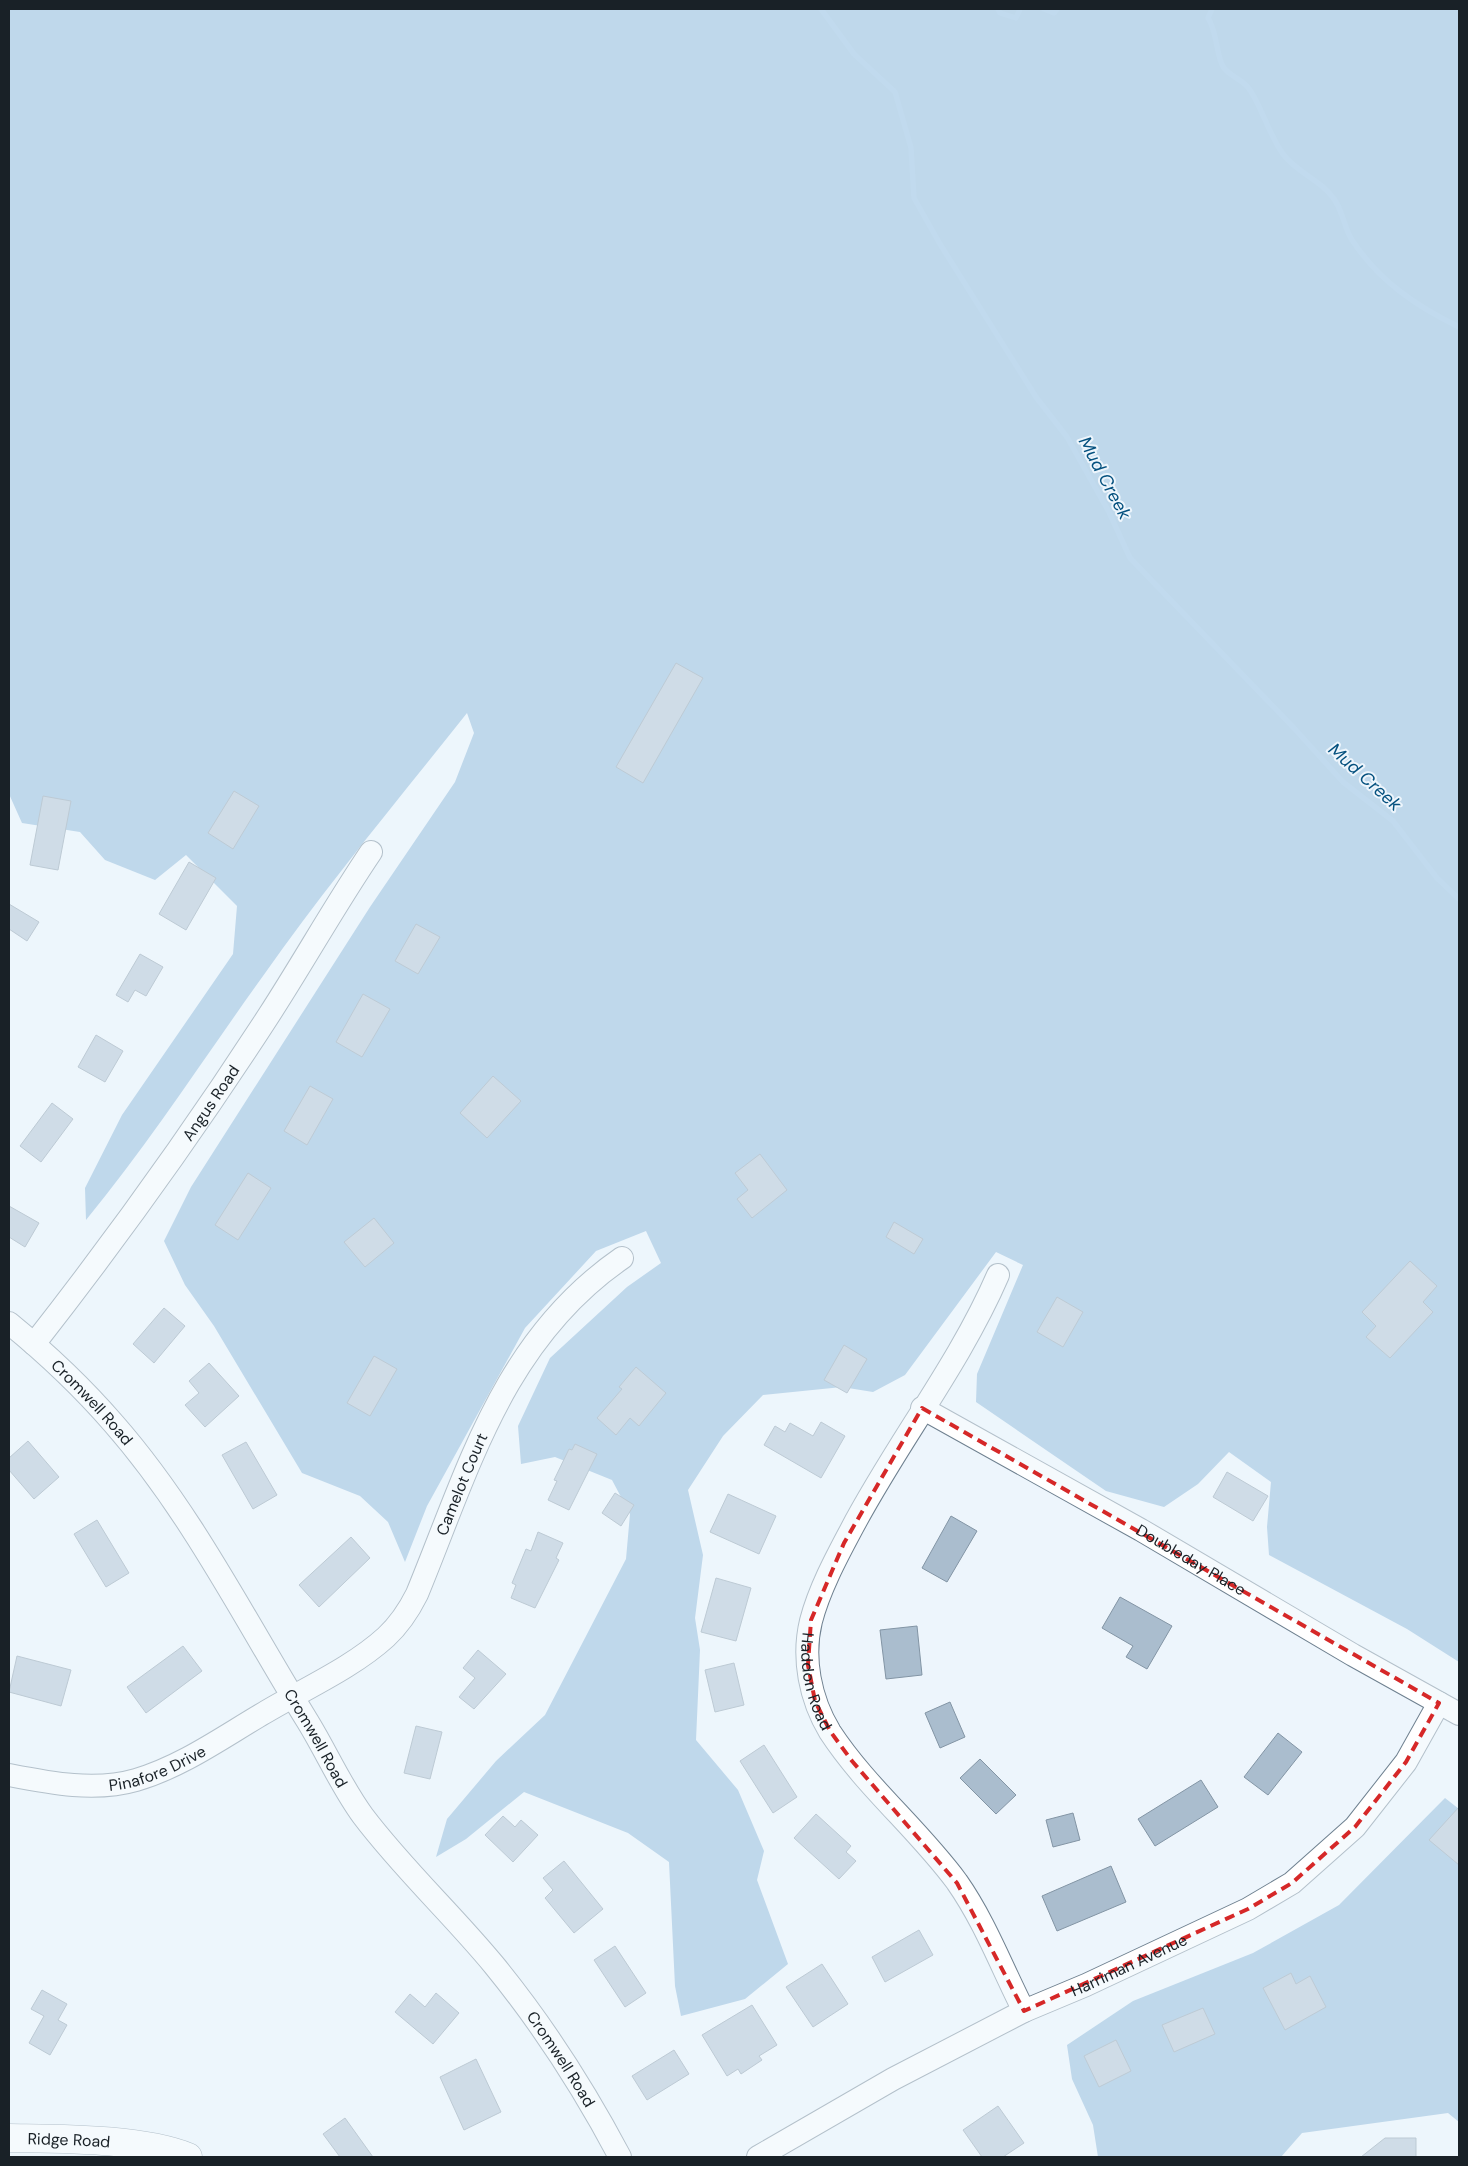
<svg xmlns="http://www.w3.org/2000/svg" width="1468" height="2166" font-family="'DM Sans',sans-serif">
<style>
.forest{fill:#87b3d7}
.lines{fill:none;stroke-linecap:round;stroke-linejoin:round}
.stream{stroke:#8db9dd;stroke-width:5.5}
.building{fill:#aabdce;stroke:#8395a5}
.minor-casing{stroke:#6f8190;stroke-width:24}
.tertiary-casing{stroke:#6f8190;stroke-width:29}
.minor{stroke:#fff;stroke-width:22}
.tertiary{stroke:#fff;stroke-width:28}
.marked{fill:none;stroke:#d62828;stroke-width:4;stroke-dasharray:10 6;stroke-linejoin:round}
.labels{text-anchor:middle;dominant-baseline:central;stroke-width:4;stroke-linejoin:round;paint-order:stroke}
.street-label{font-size:16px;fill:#192127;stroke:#edf5fc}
.water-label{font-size:18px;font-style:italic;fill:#05517f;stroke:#edf5fc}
</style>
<rect width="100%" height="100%" fill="#edf5fc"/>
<g class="forest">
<path d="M9,9H1459V1662L1407,1629L1269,1555L1267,1527L1271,1482L1229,1452L1198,1484L1164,1507L1106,1491L976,1402L977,1374L1023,1265L996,1252L905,1375L873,1392L842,1387L763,1395L723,1436L688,1490L703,1555L695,1618L700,1650L696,1740L738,1790L764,1851L757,1880L788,1964L745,1999L681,2016L675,1986L669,1862L628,1833L524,1792L466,1839L436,1857L447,1819L496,1761L545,1715L626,1559L630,1514L612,1480L555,1457L521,1464L518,1426L550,1358L627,1287L661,1263L646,1231L596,1251L525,1328L427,1506L405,1562L388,1522L360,1496L302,1473L214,1326L185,1285L164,1241L191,1187L370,907L455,782L474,733L467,713C398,800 327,885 263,976C204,1058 150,1142 86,1220L85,1188L122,1115L233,954L237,906L186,855L155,880L105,860L80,832L22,823L9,794Z"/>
<polygon points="1445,1798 1459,1809 1459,2122 1448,2113 1302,2133 1281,2157 1098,2157 1093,2125 1072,2079 1067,2045 1133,2001 1253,1953 1339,1905"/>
</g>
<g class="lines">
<g class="stream">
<polyline points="821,9 854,54 895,92 911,148 914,198 940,244 1036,397 1067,437 1109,512 1130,558 1293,727 1343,782 1393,821 1437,878 1459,899"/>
<polyline points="998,9 1000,13 1016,18 1020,9"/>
<polyline points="1044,9 1054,13 1057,9"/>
<path d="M1212,9L1208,18C1218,33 1216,58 1224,68C1231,77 1244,80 1250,90C1263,110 1269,135 1283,154C1297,173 1320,179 1334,199C1343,211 1344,228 1352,240C1379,281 1416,306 1459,327"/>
</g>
</g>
<g class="building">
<polygon points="676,663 703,678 643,783 616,767"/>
<polygon points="234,791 259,806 233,849 208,833"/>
<polygon points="43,796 71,801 58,870 30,865"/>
<polygon points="189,862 216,878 186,930 159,914"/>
<polygon points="9,904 39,922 27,941 9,929"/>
<polygon points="416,924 440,937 418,974 395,961"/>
<polygon points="140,954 163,967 146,996 135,990 128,1002 116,995"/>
<polygon points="363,994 390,1009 362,1057 336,1042"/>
<polygon points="96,1035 123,1051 105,1082 78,1067"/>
<polygon points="493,1076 521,1101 487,1138 460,1113"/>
<polygon points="310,1086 333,1099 307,1145 284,1131"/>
<polygon points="52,1103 73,1119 41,1162 20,1146"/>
<polygon points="760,1154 787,1190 752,1218 737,1199 748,1190 735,1173"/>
<polygon points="248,1173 271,1188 238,1240 215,1225"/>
<polygon points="9,1206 39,1223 25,1247 9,1237"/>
<polygon points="374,1218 394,1243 365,1267 344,1242"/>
<polygon points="894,1222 923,1239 914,1254 886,1237"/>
<polygon points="1410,1261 1437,1286 1423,1302 1433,1312 1390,1358 1366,1337 1376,1326 1362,1312"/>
<polygon points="1057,1297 1083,1312 1063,1347 1037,1332"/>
<polygon points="164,1308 185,1326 154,1363 133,1344"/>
<polygon points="844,1345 867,1359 847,1393 824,1380"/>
<polygon points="374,1356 397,1369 370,1416 347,1403"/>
<polygon points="209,1363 239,1396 205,1427 185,1405 199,1393 189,1381"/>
<polygon points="636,1367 666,1393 639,1426 630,1418 616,1435 597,1418 622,1389 619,1387"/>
<polygon points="821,1422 845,1436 821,1478 764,1445 775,1426 785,1432 790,1423 813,1436"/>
<polygon points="28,1441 59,1477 34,1499 9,1470 9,1458"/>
<polygon points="246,1442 277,1495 253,1509 222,1455"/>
<polygon points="575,1444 597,1454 569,1510 548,1500 557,1481 554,1480 569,1449 572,1450"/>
<polygon points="1227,1472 1268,1496 1253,1521 1213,1497"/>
<polygon points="615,1493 634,1505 621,1526 602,1513"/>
<polygon points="728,1494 776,1516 759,1554 710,1532"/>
<polygon points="951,1516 977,1531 947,1582 922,1568"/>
<polygon points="97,1520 129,1573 106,1587 74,1534"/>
<polygon points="538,1532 563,1543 556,1558 559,1560 535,1608 511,1598 516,1585 512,1583 526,1549 531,1551"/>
<polygon points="351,1537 370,1558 319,1607 299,1585"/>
<polygon points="716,1578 751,1588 736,1641 701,1632"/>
<polygon points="1120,1597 1172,1626 1147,1669 1126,1657 1133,1646 1102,1628"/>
<polygon points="917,1626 922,1675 886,1679 880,1630"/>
<polygon points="183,1646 202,1671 146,1713 127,1687"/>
<polygon points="478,1650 506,1674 474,1709 459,1697 475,1678 463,1668"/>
<polygon points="17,1656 71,1670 61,1706 9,1692"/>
<polygon points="734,1663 744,1705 715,1712 705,1670"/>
<polygon points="950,1702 965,1737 940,1748 925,1713"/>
<polygon points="416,1726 442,1732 430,1779 404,1773"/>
<polygon points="1278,1733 1302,1752 1268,1795 1244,1777"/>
<polygon points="764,1745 797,1797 773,1813 740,1761"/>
<polygon points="980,1759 1016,1795 996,1814 960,1778"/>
<polygon points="1201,1780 1218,1807 1155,1846 1138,1819"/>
<polygon points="1459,1807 1459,1865 1429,1840"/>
<polygon points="1073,1813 1080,1840 1053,1847 1046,1820"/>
<polygon points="816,1814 851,1846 846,1852 856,1861 839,1879 794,1838"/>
<polygon points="503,1816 515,1827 521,1820 538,1835 513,1862 485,1835"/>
<polygon points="564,1861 603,1909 574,1933 545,1898 553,1890 543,1878"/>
<polygon points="1111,1866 1126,1902 1057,1931 1042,1896"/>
<polygon points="919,1930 933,1955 885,1982 872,1957"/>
<polygon points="615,1946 646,1993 625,2007 594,1960"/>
<polygon points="822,1964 848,2004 813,2027 786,1987"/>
<polygon points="1291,1973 1296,1984 1310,1976 1326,2007 1285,2030 1263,1988"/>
<polygon points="42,1990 67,2004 58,2020 67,2025 50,2055 29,2043 44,2016 31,2009"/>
<polygon points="436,1993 459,2013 433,2044 395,2012 410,1994 425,2007"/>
<polygon points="752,2005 777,2045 759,2056 762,2060 741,2074 738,2069 727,2076 702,2035"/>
<polygon points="1203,2008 1215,2034 1174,2052 1162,2025"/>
<polygon points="1116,2040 1131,2071 1099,2087 1084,2056"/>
<polygon points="674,2050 689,2074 647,2100 632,2076"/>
<polygon points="476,2059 501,2112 464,2130 440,2077"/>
<polygon points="998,2106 1024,2143 1003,2157 982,2157 963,2130"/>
<polygon points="345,2118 373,2157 340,2157 323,2134"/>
<polygon points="1385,2138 1416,2138 1416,2157 1361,2157"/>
</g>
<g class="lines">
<defs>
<g id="minor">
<path id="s1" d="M998,1275C959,1365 896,1444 851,1530C836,1558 819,1590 811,1621C802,1658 810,1699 830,1732C866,1787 918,1829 957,1882C985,1922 1002,1968 1024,2011"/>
<path id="s2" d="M9,1323C47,1354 82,1387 114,1424C192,1513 246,1622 308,1722C327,1753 341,1786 363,1816C403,1869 452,1914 494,1965C543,2025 584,2089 620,2157"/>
<path id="s3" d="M34,1344C117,1238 196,1128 269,1015C304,961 335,905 371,852"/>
<path id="s4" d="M922,1408L1141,1530L1353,1655L1459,1714"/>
<path id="s5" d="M9,1775C50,1783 95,1792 136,1780C183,1766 223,1737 264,1713C304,1689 352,1668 386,1637C400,1624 409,1610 417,1594C469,1468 503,1340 622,1258"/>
<path id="s6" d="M758,2157L893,2079L1024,2011L1086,1985L1248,1909L1292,1883L1355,1827L1406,1762L1439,1703"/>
</g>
<g id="tertiary">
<path id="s7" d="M9,2138C60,2139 141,2138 188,2157"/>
</g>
</defs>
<use href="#minor" class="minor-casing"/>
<use href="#tertiary" class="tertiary-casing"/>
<use href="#minor" class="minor"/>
<use href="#tertiary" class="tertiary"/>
</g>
<path d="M0 0H1468V2166H0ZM922,1408L1439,1703L1406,1762L1355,1827L1292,1883L1248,1909L1024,2011L957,1883L852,1761L830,1731L815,1701L808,1665L811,1620L844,1543Z" fill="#edf5fc" fill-opacity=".55" fill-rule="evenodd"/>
<path class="marked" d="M922,1408L1439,1703L1406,1762L1355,1827L1292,1883L1248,1909L1024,2011L957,1883L852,1761L830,1731L815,1701L808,1665L811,1620L844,1543Z"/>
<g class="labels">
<g class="street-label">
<text stroke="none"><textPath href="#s3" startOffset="299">Angus Road</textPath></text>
<text stroke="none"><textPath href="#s2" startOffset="115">Cromwell Road</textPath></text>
<text stroke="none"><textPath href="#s5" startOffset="589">Camelot Court</textPath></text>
<text stroke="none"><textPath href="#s4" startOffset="309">Doubleday Place</textPath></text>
<text stroke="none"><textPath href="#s1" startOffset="456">Haddon Road</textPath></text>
<text stroke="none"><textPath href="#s2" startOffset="520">Cromwell Road</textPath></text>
<text stroke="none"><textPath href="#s5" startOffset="152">Pinafore Drive</textPath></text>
<text stroke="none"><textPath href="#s6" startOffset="418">Harriman Avenue</textPath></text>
<text stroke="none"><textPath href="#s2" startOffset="925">Cromwell Road</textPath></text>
<text stroke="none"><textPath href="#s7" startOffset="60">Ridge Road</textPath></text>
</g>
<g class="water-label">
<text transform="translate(1105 478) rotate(62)">Mud Creek</text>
<text transform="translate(1365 777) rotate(42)">Mud Creek</text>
</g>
</g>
<rect width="1468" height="2166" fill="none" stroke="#192127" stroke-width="20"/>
</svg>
